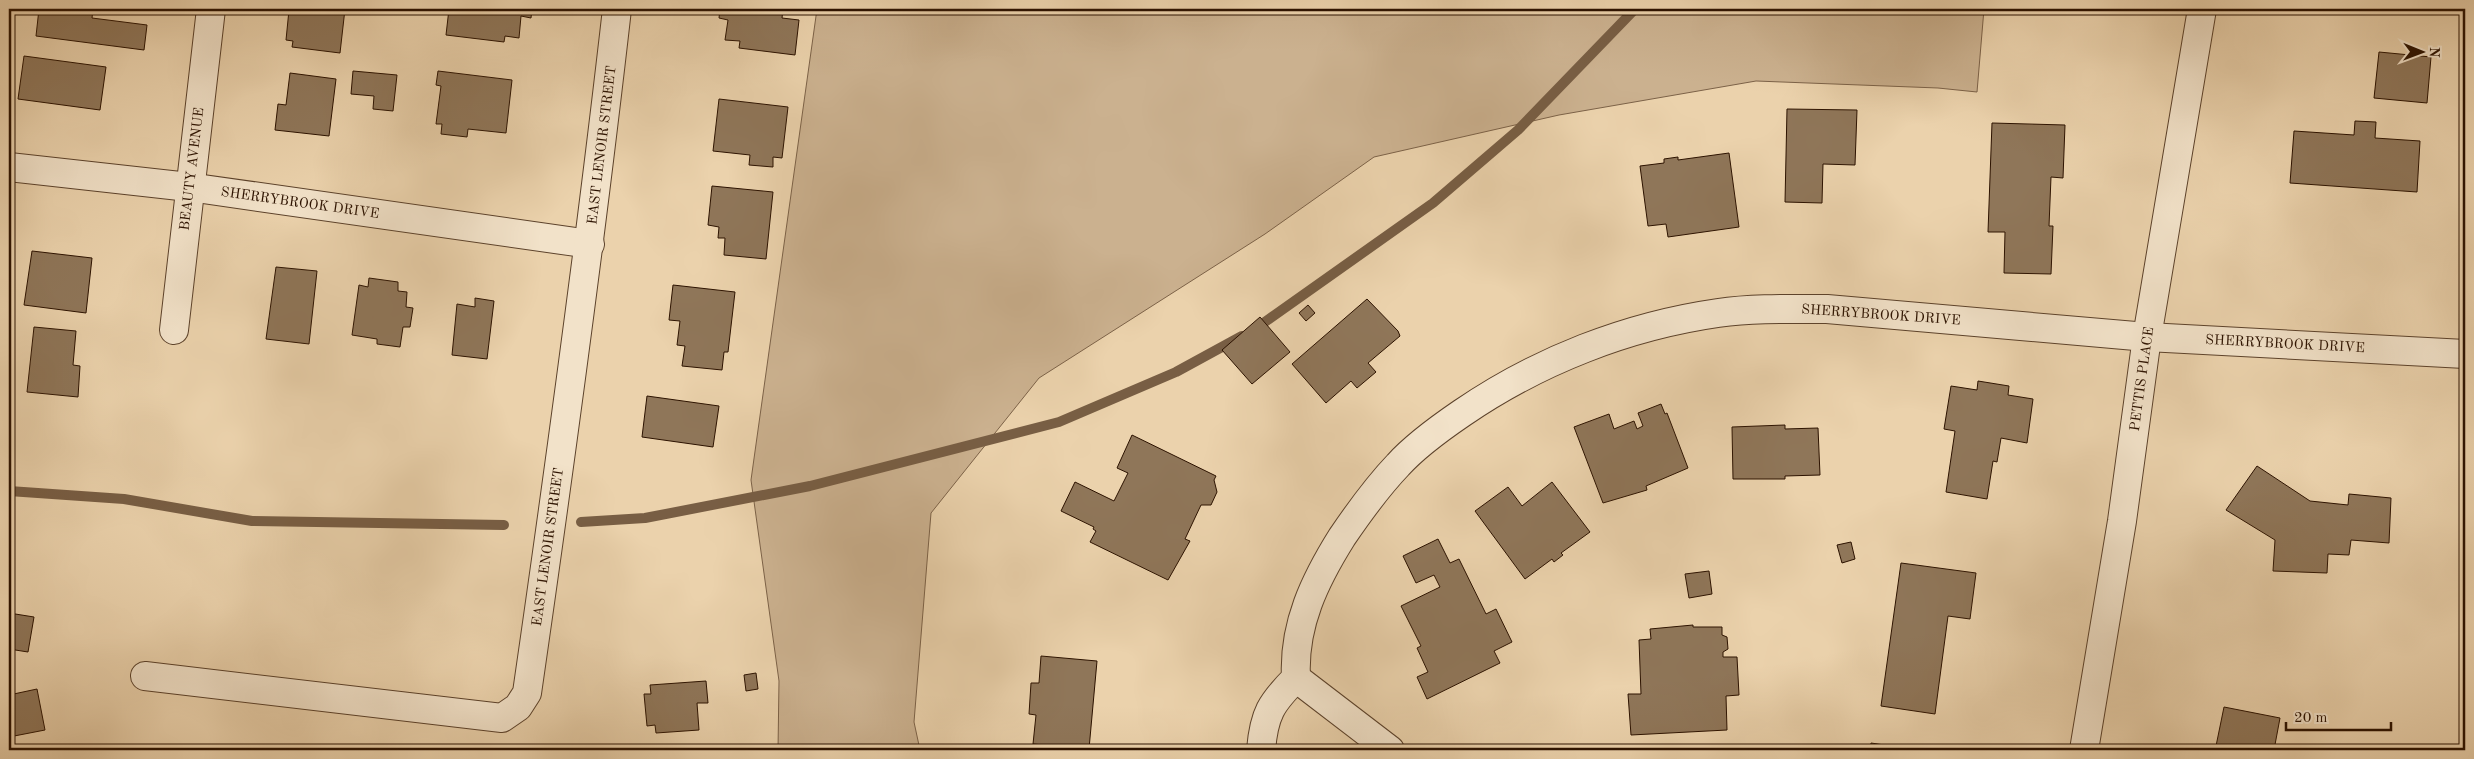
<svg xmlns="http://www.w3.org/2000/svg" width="2474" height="759" font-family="'Old Standard TT',serif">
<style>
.green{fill:#cbb18f;stroke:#7c6248}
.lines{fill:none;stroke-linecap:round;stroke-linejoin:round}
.stream{stroke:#785e44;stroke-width:10}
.building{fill:#8f7659;stroke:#2c1200}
.street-casing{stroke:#5c422b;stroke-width:30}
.street{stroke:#f2e2c9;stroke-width:28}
.labels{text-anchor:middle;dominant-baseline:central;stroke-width:4;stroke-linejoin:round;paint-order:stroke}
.street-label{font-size:14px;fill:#2c1200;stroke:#f2e2c9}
</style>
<rect width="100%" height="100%" fill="#ebd2ac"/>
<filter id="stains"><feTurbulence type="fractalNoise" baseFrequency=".004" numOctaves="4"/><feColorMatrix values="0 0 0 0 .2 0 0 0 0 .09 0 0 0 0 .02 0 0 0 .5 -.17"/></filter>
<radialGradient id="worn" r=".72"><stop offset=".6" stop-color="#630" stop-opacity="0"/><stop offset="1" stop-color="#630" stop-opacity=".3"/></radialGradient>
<polygon class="green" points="817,9 1984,9 1977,92 1938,88 1756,81 1559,115 1374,157 1265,234 1039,378 931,513 914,722 920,750 778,750 779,681 751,480"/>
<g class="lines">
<g class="stream">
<polyline points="1255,329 1433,203 1518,130 1635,9"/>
<polyline points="9,491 124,499 252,521 504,525"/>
<polyline points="581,522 645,518 810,486 1059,422 1176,372 1242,336"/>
</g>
</g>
<g class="building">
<polygon points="39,9 93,9 92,18 147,25 144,50 36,36"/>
<polygon points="299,9 345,9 340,53 292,47 293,41 286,40 289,10 298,11"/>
<polygon points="449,9 532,9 531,18 521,16 519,38 505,36 504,42 446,35"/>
<polygon points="720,9 783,9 782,18 799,20 795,55 739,48 740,41 725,40 728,20 719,18"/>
<polygon points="2379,52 2431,57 2427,103 2374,98"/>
<polygon points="24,56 106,67 100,110 18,99"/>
<polygon points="353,71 397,75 393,111 373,109 374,96 351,94"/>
<polygon points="438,71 512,80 506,133 468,129 467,137 441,134 442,124 436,124 441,86 436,85"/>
<polygon points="290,73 336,79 329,136 275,130 278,104 286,105"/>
<polygon points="719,99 788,107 782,158 773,157 773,167 749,165 750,155 713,151"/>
<polygon points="1787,109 1857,110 1855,165 1823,164 1822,203 1785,202"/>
<polygon points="2355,121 2376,122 2375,138 2420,141 2417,192 2290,183 2294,131 2354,135"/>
<polygon points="1992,123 2065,125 2063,178 2051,177 2049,226 2053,226 2051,274 2004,273 2005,232 1988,232"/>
<polygon points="1729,153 1739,227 1668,237 1666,224 1648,226 1640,166 1664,163 1664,159 1678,157 1678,160"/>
<polygon points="712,186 773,192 766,259 724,255 725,238 718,238 719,227 708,225"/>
<polygon points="32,251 92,258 86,313 24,305"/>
<polygon points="276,267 317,271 309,344 266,339"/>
<polygon points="369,278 398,282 398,291 407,292 406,307 413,308 410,327 403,327 400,347 377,344 377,339 352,335 359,285 368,287"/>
<polygon points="673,285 735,292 728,352 724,352 722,370 682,366 685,346 677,345 680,321 669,320"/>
<polygon points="475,298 494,301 487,359 452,355 457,304 475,307"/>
<polygon points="1367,299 1398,331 1400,336 1368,363 1376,372 1357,388 1351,381 1326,403 1292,364"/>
<polygon points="1308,305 1315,313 1306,321 1299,313"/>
<polygon points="1260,317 1290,352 1252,384 1222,350"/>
<polygon points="34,327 76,331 73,365 80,366 78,397 27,392"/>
<polygon points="1978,381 2009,386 2008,395 2033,399 2027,443 2001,438 1997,462 1993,461 1987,499 1946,492 1955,431 1944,429 1951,386 1977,390"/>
<polygon points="647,396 719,406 713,447 642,437"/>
<polygon points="1661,404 1665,414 1667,413 1688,468 1646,486 1647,490 1603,503 1574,427 1609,414 1614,429 1634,421 1637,429 1643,426 1638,413"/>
<polygon points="1785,425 1785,429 1818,428 1820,475 1785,476 1785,479 1733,479 1732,427"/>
<polygon points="1132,435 1216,476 1214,480 1217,492 1211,505 1201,505 1185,539 1190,541 1168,580 1090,542 1096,531 1093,529 1094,527 1061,511 1075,482 1114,501 1128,473 1117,468"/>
<polygon points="2257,466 2310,501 2348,505 2349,494 2391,498 2389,543 2351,540 2349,555 2328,554 2327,573 2273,571 2275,540 2226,510"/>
<polygon points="1552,482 1590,532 1561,553 1563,555 1554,562 1552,559 1525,579 1475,511 1508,487 1522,506"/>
<polygon points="1438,539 1450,563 1459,559 1486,614 1496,609 1512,642 1494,651 1500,663 1427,699 1417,677 1428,672 1417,648 1421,646 1401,606 1440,587 1434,575 1416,583 1403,556"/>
<polygon points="1851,542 1855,559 1842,563 1837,545"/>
<polygon points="1901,563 1976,573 1970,619 1948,616 1935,714 1881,706"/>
<polygon points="1709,571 1712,594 1689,598 1685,574"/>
<polygon points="9,613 34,617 28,652 9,649"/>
<polygon points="1693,625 1693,627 1722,627 1722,635 1727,637 1728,649 1723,652 1723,657 1737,657 1739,695 1726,696 1727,730 1631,735 1628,694 1641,694 1639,640 1651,639 1650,629"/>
<polygon points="1041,656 1097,661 1089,749 1033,744 1036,715 1029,714 1031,683 1039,683"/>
<polygon points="756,673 758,689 746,691 744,675"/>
<polygon points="706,681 708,703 697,703 699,730 656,733 655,725 647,726 644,694 651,694 650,685"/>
<polygon points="37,689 45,730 9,737 9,695"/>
<polygon points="2224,707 2280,718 2274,750 2222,750 2222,747 2216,746"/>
<polygon points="1871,743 1918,750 1870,750"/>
</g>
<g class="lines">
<defs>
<g id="street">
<polyline points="9,167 189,187 590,244"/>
<polyline points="174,330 211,9"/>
<path d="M145,676L502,718L518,707L527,693C560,465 591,237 617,9"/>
<polyline points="1296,678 1390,750"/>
<path d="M1261,750C1264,714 1271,703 1296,678C1293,625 1315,580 1342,537C1359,512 1377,487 1398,465C1416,445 1440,428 1462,413C1538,361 1627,326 1718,313C1754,308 1791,309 1827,309L2147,337L2465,354"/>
<polyline points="2084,750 2122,521 2147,337 2202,9"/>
</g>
</defs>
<use href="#street" class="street-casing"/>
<use href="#street" class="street"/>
</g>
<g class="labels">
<g class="street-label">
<text transform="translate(602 145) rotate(-83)">EAST LENOIR STREET</text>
<text transform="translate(192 169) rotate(-83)">BEAUTY AVENUE</text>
<text transform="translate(300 203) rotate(8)">SHERRYBROOK DRIVE</text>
<text transform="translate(1881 315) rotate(4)">SHERRYBROOK DRIVE</text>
<text transform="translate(2285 344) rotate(3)">SHERRYBROOK DRIVE</text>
<text transform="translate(2142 379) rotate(-82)">PETTIS PLACE</text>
<text transform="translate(548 547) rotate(-82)">EAST LENOIR STREET</text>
</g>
</g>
<rect width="2474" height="759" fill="none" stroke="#ebd2ac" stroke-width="30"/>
<rect x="10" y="10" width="2454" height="739" fill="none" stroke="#2c1200" stroke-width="2.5"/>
<rect x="15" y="15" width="2444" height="729" fill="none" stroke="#2c1200"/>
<g transform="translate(2422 52) rotate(91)" stroke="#f2e2c9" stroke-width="4" paint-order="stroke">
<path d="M0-4L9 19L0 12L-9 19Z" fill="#2c1200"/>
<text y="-8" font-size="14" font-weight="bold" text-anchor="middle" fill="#2c1200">N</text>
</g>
<path d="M2286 722v8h105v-8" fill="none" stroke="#2c1200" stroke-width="2.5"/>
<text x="2294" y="722" font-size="15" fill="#2c1200" stroke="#f2e2c9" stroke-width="4" paint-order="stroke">20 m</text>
<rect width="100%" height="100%" filter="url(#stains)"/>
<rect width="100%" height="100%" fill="url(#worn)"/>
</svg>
